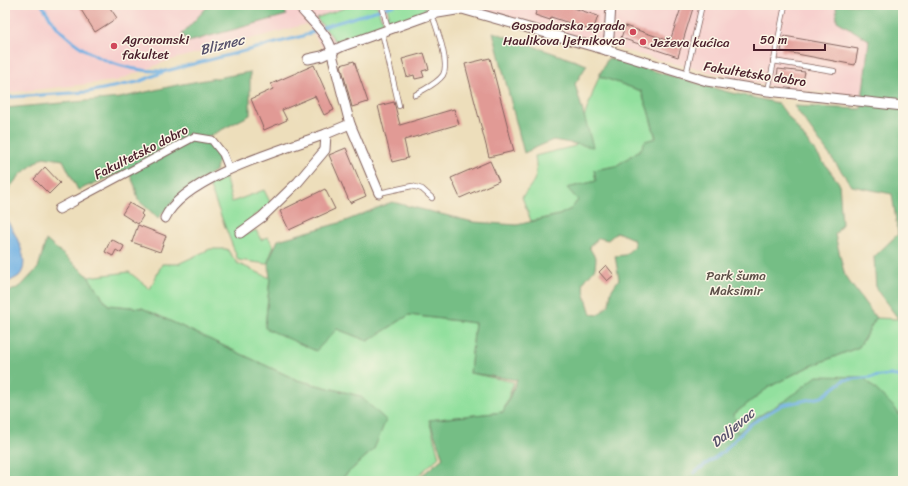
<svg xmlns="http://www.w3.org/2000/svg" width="908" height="486" font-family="Sriracha,sans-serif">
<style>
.built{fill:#f7d0ce}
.green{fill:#92e09e;stroke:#6e8064}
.forest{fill:#75be85;stroke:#606e58;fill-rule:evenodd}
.water{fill:#6fb1e4;stroke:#5c6888}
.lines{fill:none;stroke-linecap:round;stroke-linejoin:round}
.stream{stroke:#6fb1e4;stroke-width:3}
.building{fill:#e19a95}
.service-casing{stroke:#83625d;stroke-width:6}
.pedestrian-casing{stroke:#83625d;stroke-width:9}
.minor-casing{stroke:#83625d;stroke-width:11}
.service{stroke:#fff;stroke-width:4.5}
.pedestrian{stroke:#fff;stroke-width:7}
.minor{stroke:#fff;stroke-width:9}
.poi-dot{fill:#d1495b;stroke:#fcf5e5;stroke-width:1.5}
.labels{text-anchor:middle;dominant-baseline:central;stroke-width:3;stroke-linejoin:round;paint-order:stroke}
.poi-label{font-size:13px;fill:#4a1f2b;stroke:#fcf5e5;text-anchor:start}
.street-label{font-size:13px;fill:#4a1f2b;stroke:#fcf5e5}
.park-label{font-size:13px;fill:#5c4f48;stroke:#fcf5e5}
.water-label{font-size:14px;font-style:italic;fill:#57526c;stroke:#fcf5e5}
</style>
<rect width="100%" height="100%" fill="#fcf5e5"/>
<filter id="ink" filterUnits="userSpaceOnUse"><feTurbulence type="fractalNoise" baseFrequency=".025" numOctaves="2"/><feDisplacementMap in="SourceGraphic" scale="8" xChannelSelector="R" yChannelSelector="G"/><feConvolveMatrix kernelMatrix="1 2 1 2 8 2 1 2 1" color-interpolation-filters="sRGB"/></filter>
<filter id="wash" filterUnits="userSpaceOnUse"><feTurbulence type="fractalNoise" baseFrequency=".012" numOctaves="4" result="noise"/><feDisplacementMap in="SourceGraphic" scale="16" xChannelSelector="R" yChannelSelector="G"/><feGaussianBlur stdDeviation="0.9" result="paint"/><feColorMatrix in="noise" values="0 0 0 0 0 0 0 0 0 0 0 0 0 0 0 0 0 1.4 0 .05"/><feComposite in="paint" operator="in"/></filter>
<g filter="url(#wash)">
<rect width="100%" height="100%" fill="#eddebb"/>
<g class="built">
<polygon points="5,5 458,5 424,12 324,50 307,24 167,61 116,81 5,93"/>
<polygon points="459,5 836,5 837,21 869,40 862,96 775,88 667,62"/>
</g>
<g class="green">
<polygon points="353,5 377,5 381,18 382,17 385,27 341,43 332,39 333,38 316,18"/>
<polygon points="386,5 424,5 425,8 427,7 428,11 390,25 386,15 389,15"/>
<path d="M599,76L641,91L648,110L656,139L616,166L594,170L597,181L568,188L578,200L571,209L559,215L531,221L522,197C536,179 538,178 535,156L575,146L583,120Z"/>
<polygon points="225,176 232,202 264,190 272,206 253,216 254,222 237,229 240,237 256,230 261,240 268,237 274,246 267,264 238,260 209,185"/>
<polygon points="210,249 227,249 237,263 270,278 265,327 337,329 368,341 409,315 475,323 470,373 514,382 503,412 429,420 439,457 412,481 339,481 374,449 360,396 297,380 142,308 108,305 88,277 129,272 150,289 162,264 178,264"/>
<polygon points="876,318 899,319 903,325 903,420 894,407 786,400 754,419 737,433 734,414 769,387 806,368 859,347"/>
</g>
<g class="forest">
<polygon points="209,5 280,5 287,15 188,42 182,34"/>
<polygon points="836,5 903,5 903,325 876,289 874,257 898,234 892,194 852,186 794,106 861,109 869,40 837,21"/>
<polygon points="493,32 587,65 575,84 593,147 553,140 524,153"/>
<path d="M608,58L728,92L778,103L839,183L842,224L835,235L845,276L876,318L859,347L806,368L769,387L734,414L737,433L754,419L786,400L817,376L863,377L894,407L903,420V481H415L443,458L429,420L503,412L517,380L470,373L475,323L409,315L368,341L337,329L316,351L265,328L270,278L268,262L278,240L343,222L392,202L473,222L517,225L559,215L571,209L578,200L567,188L596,181L594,170L616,166L641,149L645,141L656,138L648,110L641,91L599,76ZM617,232L633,239L635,246L625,255L615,256L619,279L611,291L609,305L598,315L591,314L585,295L583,283L595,268L596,259L589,247L599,238L608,240Z"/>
<polygon points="250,72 250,115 206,138 220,151 216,170 183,192 158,218 138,200 135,186 129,173 117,174 78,190 63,160 43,157 21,174 5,193 5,108 120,98 177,85"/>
<polygon points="46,240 86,274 108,305 142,308 297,380 360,396 386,420 374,449 339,481 5,481 5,294 21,286 38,268"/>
</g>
<path class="water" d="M5,217C13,230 33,262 19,276C15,279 9,281 5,284Z"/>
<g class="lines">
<g class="stream">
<path d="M42,5C48,14 54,25 62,32C89,58 126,72 162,71"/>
<polyline points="5,99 11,97 88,92 138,82 166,71 303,36 326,26 395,5"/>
<polyline points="694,473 724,451 749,425 782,405 822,397 844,380 890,375 903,377"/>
</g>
</g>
<g id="blocks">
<g class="building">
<polygon points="78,5 108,5 117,18 95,32"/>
<polygon points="538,5 565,5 598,16 593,31 551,17 550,20 535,15"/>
<polygon points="682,5 694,5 678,57 621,38 625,26 670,41"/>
<polygon points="784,36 858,49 855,65 781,51"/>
<polygon points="424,53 429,69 422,71 424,77 415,79 414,75 407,77 402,59"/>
<polygon points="490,58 514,151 489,157 465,64"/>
<polygon points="354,61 368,102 352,107 341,65"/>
<polygon points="314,65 334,110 324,115 315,96 282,110 287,120 264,130 251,99 273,89 271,84"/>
<polygon points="778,69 805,72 803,81 777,78"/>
<polygon points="394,102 400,125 454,109 459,124 404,140 408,158 392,162 378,106"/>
<polygon points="346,148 366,196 350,203 329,155"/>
<polygon points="490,161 499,181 460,198 451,178"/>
<polygon points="45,167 60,183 49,194 34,179"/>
<polygon points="325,189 335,209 289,230 280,211"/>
<polygon points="129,203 143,211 141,214 143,216 138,224 122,214"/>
<polygon points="138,225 166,236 160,252 132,242"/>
<polygon points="111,239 124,246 121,253 116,250 113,256 105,252"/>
<polygon points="606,265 614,275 607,281 599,272"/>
</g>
</g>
</g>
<g filter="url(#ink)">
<use href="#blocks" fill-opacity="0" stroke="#83625d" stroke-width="1"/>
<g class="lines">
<defs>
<g id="service">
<polyline points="382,5 388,30"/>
<polyline points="382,32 399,106"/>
<polyline points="773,61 834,71"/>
<polyline points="686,75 701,9"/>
<polyline points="768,91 785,5"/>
<path d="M415,95C424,89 437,84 443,75C451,61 433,20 429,5"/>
<polyline points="379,193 412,186 422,189 432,198"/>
</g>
<polyline id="pedestrian" points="74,201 194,137 212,140 223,154 229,169"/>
<g id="minor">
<path d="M298,5C310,21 333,37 333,58L350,124L379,193"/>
<polyline points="606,50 609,36 611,5"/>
<polyline points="308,59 322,56 343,46 432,14 462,9 606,50 707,81 768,91 903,106"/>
<polyline points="59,209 74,201"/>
<path d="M165,218C184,177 284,149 326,134"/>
<polyline points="240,233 262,217 298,182 325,150 326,134 350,124"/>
</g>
</defs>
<use href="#service" class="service-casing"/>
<use href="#pedestrian" class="pedestrian-casing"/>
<use href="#minor" class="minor-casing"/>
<use href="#service" class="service"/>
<use href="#pedestrian" class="pedestrian"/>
<use href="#minor" class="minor"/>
</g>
</g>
<g class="poi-dot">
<circle cx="633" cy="32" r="4"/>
<circle cx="643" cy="42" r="4"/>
<circle cx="114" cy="46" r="4"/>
</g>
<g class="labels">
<g class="poi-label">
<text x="625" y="25" text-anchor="end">Gospodarska zgrada<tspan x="625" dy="15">Haulikova ljetnikovca</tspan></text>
<text x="122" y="39">Agronomski<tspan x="122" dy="15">fakultet</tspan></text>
<text x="651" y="42">Ježeva kućica</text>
</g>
<g class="street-label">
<text transform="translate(755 74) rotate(9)">Fakultetsko dobro</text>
<text transform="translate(141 152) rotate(-27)">Fakultetsko dobro</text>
</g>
<g class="park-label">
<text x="736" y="275">Park šuma<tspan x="736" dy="15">Maksimir</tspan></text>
</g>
<g class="water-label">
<text transform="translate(222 45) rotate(-14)">Bliznec</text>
<text transform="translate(733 428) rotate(-40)">Daljevac</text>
</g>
</g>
<rect width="908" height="486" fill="none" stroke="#fcf5e5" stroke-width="20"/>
<path d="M754 44v6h71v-6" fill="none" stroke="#4a1f2b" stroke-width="2"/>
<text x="760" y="44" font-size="12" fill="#4a1f2b" stroke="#fcf5e5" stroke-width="3" paint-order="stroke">50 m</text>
</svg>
